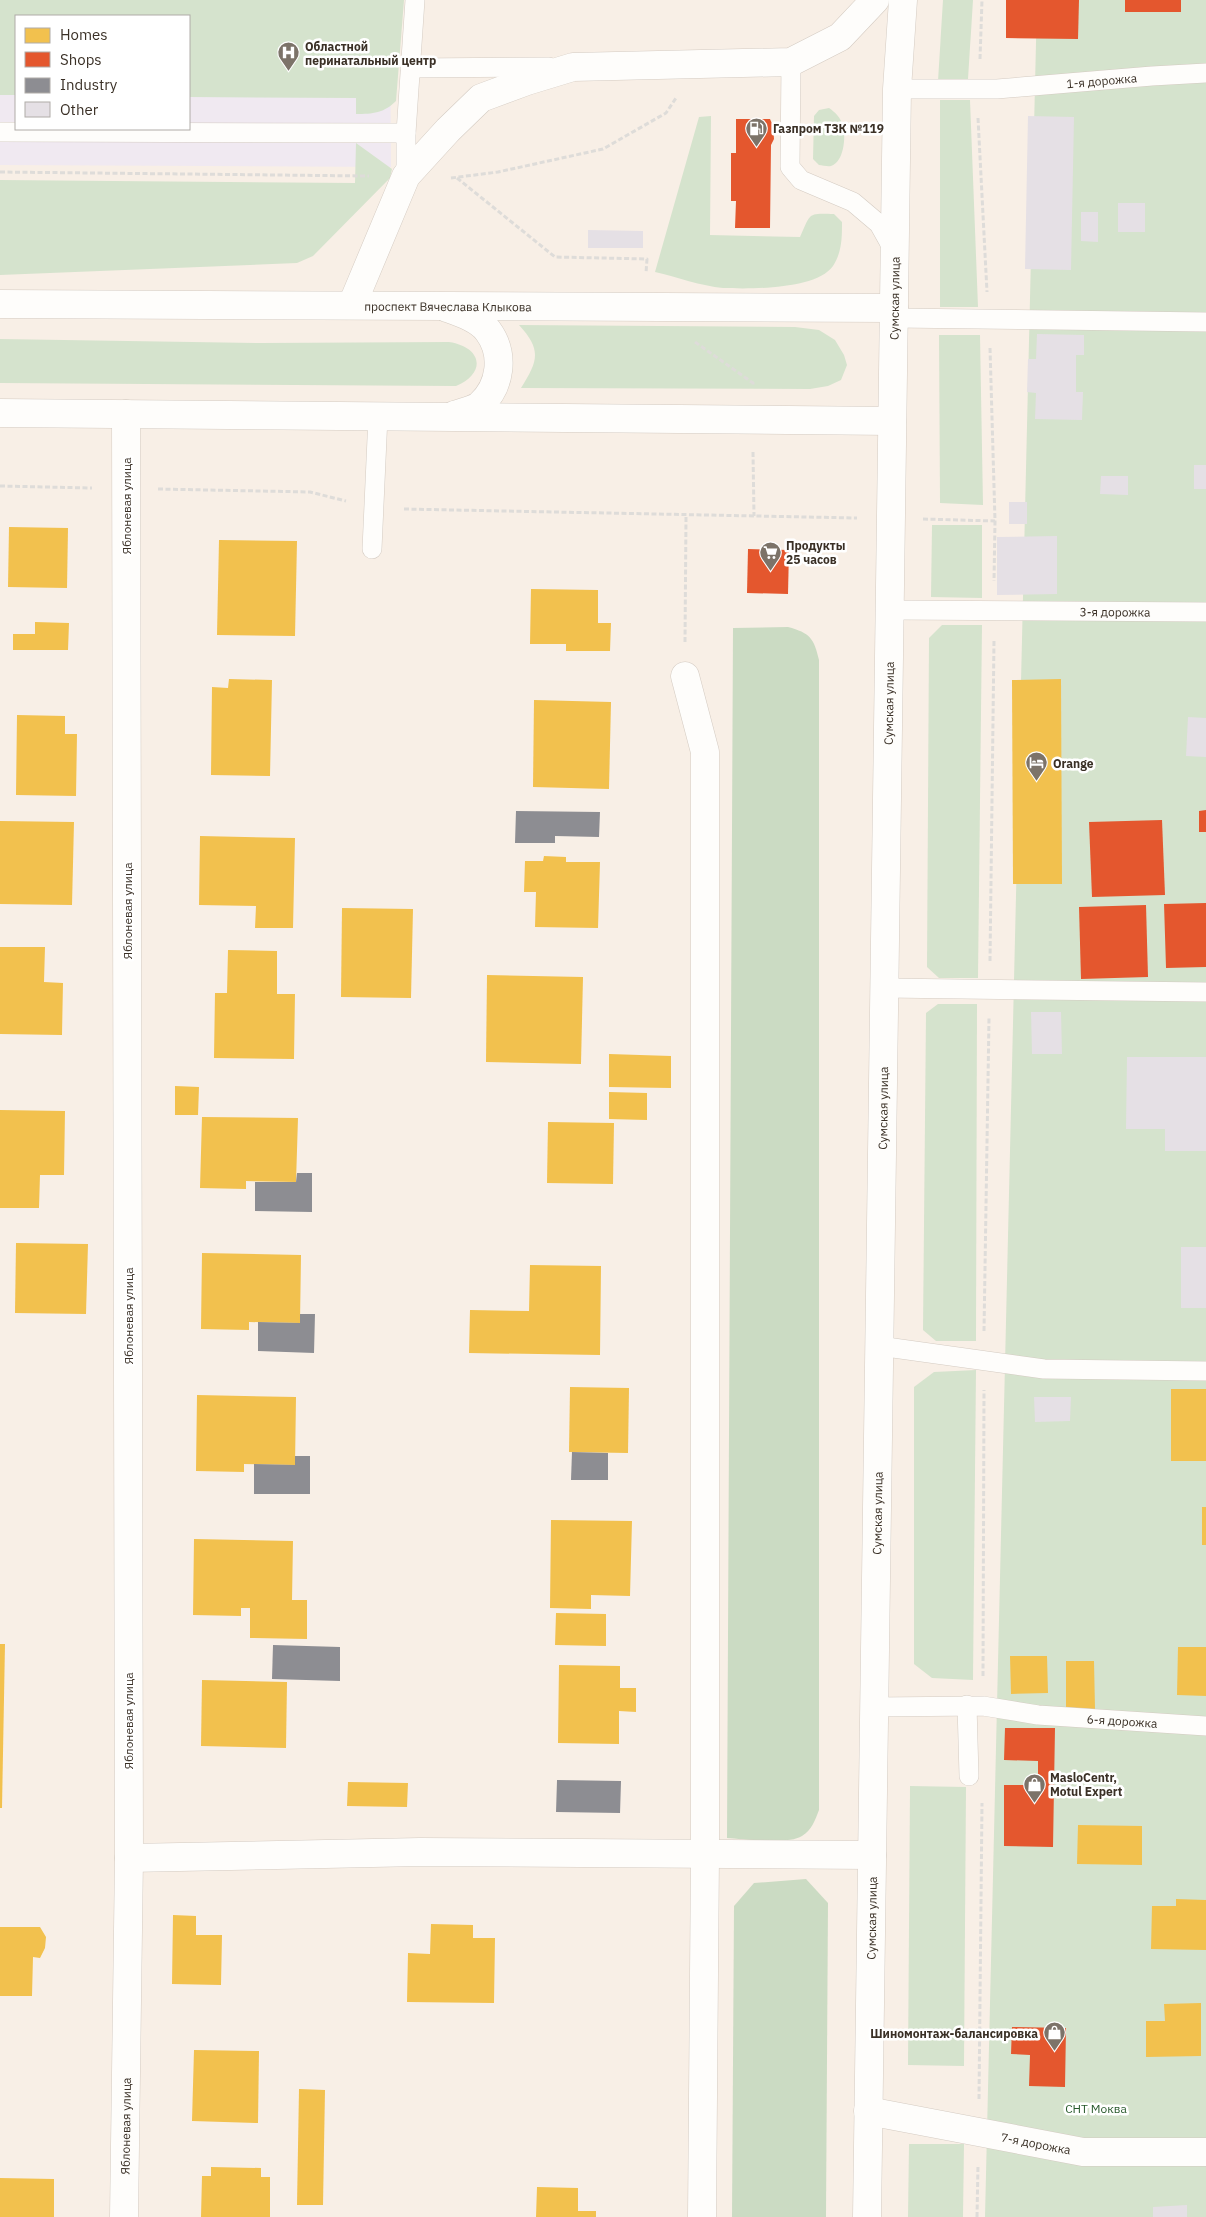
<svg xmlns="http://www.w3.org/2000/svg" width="1206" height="2217" font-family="'IBM Plex Sans',sans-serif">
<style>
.medical{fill:#f0e9f1;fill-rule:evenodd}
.green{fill:#d5e3cd}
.forest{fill:#cbdbc3}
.homes{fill:#f2c14e}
.shops{fill:#e4572e}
.industry{fill:#8d8d92}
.building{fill:#e5e0e5}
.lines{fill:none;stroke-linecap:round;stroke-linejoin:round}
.lane-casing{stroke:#d4cbc2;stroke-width:20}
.street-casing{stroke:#d4cbc2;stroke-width:29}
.primary-casing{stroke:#d4cbc2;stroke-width:29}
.path{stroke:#dedcd9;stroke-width:3;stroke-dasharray:5 2.5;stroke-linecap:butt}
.lane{stroke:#fefdfb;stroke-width:19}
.street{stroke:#fefdfb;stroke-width:28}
.primary{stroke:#fefdfb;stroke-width:28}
.labels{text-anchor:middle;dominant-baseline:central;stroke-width:5;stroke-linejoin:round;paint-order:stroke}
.poi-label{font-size:12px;font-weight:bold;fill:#3a3026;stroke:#fff;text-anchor:start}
.street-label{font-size:12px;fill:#3a3026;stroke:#fff}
.park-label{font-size:12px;fill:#27592b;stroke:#fff}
</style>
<rect width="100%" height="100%" fill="#f8efe6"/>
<path class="medical" d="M0,0H390L391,167L0,165ZM16,16H189V129H16Z"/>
<g class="green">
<path d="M0,0H404L396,101C384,113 373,114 356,114V98L189,97V16H16V95H0Z"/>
<polygon points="943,0 973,0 968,79 938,81"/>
<polygon points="1037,0 1206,0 1206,2217 985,2217"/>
<polygon points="940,100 970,100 978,307 940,307"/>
<path d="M829,108C835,112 841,118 843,126C846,137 844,162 831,166C828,167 822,165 819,165L813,159L814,116L819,110Z"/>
<path d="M711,116L710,235L800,237C811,213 807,213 834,214L842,222C842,238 842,252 833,266C816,290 749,289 723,288C701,286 677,277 655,272L699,117Z"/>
<polygon points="356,143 392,169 390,178 313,256 297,263 0,275 0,180 355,183"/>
<path d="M519,325L795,327L819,330L835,340L844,355L847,365L841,380L828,386L810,389L521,388C538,361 542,350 519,325Z"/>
<polygon points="939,335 980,335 983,505 940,503"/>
<path d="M0,339L261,343L449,342C482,347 487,373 456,386L0,383Z"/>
<polygon points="932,525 982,525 982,598 931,597"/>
<polygon points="942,625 982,625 978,978 939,978 927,967 929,638"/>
<polygon points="938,1004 977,1004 976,1341 936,1341 923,1330 926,1013"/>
<polygon points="976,1370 973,1680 932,1678 914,1664 914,1387 934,1372"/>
<polygon points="910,1786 966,1787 964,2066 908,2065"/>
<polygon points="909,2144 964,2144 963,2217 908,2217"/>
</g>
<g class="forest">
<path d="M788,627C810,633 814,638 819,660V1810C815,1820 812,1830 802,1836C788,1845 744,1839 727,1838L733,628Z"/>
<polygon points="806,1879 828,1903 826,2217 732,2217 734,1906 754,1883"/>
</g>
<g class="homes">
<polygon points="9,527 68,528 67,588 8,587"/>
<polygon points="219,540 297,541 295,636 217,635"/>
<polygon points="531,589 598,590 598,623 611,623 610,651 566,651 566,644 530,644"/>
<polygon points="35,622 69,623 68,650 13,650 13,634 35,634"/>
<polygon points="229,679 272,680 270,776 211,775 212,687 228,688"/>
<polygon points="1061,679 1062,884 1013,884 1012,680"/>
<polygon points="534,700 611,702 609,789 533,787"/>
<polygon points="17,715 65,716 65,734 77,734 76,796 16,795"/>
<polygon points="0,821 74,822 72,905 0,904"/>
<polygon points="200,836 295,838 293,928 255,928 256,906 199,905"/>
<polygon points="544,856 566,857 566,862 600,862 598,928 535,927 536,892 524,892 525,861 543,861"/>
<polygon points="342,908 413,909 411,998 341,997"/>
<polygon points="0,947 45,947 44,982 63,983 62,1035 0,1034"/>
<polygon points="228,950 277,951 277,994 295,994 294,1059 214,1058 215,993 227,993"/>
<polygon points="487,975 583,977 581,1064 486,1062"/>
<polygon points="609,1054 671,1056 671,1088 609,1087"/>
<polygon points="175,1086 199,1087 198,1115 175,1115"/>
<polygon points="609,1092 647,1093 647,1120 609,1119"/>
<polygon points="0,1110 65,1111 64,1175 40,1175 39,1208 0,1208"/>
<polygon points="202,1117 298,1118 296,1182 246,1181 246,1189 200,1188"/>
<polygon points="548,1122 614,1123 613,1184 547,1183"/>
<polygon points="16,1243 88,1244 86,1314 15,1313"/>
<polygon points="202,1253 301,1255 300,1323 249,1322 249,1330 201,1329"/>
<polygon points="530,1265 601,1266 600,1355 469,1353 470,1310 529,1311"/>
<polygon points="570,1387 629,1388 628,1453 569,1452"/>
<rect x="1171" y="1389" width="35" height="72"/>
<polygon points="197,1395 296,1397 295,1465 244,1464 244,1472 196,1471"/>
<rect x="1202" y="1507" width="4" height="38"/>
<polygon points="551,1520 632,1521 630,1596 591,1595 591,1609 550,1608"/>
<polygon points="194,1539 293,1541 292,1600 307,1600 307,1639 250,1638 250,1608 241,1608 241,1616 193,1615"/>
<polygon points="556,1613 606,1614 606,1646 555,1645"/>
<polygon points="0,1644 5,1644 2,1808 0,1808"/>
<polygon points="1178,1647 1206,1647 1206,1696 1177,1695"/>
<polygon points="1010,1656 1047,1656 1048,1693 1011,1694"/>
<polygon points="1066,1661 1094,1661 1095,1709 1066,1709"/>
<polygon points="559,1665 620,1666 620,1688 636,1688 636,1712 619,1711 619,1744 558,1743"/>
<polygon points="202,1680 287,1682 286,1748 201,1746"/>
<polygon points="348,1782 408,1783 407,1807 347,1806"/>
<polygon points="1078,1825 1142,1826 1142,1865 1077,1864"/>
<polygon points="1176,1899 1206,1900 1206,1950 1151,1949 1152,1906 1176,1906"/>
<polygon points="173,1915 196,1916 196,1935 222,1935 221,1985 172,1984"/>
<polygon points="431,1924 473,1925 473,1938 495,1938 494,2003 407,2002 408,1953 430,1954"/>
<polygon points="0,1927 40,1927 46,1937 45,1948 40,1958 33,1957 32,1996 0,1996"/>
<polygon points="1201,2003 1201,2056 1146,2057 1146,2021 1165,2021 1164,2004"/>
<polygon points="194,2050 259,2051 258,2123 192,2121"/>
<polygon points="299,2089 325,2090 323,2205 297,2205"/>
<polygon points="211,2167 261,2168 261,2177 270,2177 270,2217 201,2217 202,2176 211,2176"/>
<polygon points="0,2178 54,2179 54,2217 0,2217"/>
<polygon points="537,2187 578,2188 578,2211 596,2211 596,2217 536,2217"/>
</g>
<g class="shops">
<polygon points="1006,0 1079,0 1078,39 1006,38"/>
<rect x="1125" y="0" width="56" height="12"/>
<polygon points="736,119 770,119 773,126 774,139 771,145 770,228 735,228 736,201 731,201 731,153 736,153"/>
<polygon points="748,549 789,550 788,594 747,593"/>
<polygon points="1206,810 1206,832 1199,832 1199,811"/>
<polygon points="1162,820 1165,895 1092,897 1089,822"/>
<polygon points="1206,903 1206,967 1166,968 1164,904"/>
<polygon points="1146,905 1148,977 1081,979 1079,907"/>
<polygon points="1005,1728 1055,1728 1053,1847 1004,1846 1004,1785 1038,1785 1038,1761 1004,1760"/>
<polygon points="1012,2027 1066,2028 1065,2087 1029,2086 1030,2055 1011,2054"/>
</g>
<g class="industry">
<polygon points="516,811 600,812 599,837 555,836 555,843 515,843"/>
<polygon points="297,1173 312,1173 312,1212 255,1211 255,1182 296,1182"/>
<polygon points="300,1314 315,1314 314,1353 258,1351 258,1322 300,1323"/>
<polygon points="572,1452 608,1453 608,1480 571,1480"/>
<polygon points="295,1456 310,1456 310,1494 254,1494 254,1464 295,1465"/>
<polygon points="273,1645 340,1647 340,1681 272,1679"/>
<polygon points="557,1780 621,1781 620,1813 556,1812"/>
</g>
<g class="building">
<polygon points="1028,116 1074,117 1071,270 1025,269"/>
<rect x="1118" y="203" width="27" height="29"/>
<polygon points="1081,212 1098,212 1098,242 1081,241"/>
<polygon points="588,230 643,231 643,248 588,248"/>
<polygon points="1037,334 1084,335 1084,355 1076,355 1076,392 1083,392 1082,420 1035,419 1036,393 1027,392 1028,359 1036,359"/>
<rect x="1194" y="465" width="12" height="24"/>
<polygon points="1101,476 1128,476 1128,495 1100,494"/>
<rect x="1009" y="502" width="18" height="22"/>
<polygon points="1057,536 1057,594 997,595 997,537"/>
<polygon points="1188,717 1206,718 1206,757 1186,756"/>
<polygon points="1031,1012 1061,1012 1062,1054 1032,1054"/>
<polygon points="1127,1057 1206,1057 1206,1151 1165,1151 1165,1129 1126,1129"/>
<rect x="1181" y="1247" width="25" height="61"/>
<polygon points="1034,1397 1071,1397 1070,1421 1035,1422"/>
<polygon points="1187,2205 1187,2217 1153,2217 1153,2207"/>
</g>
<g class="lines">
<defs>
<g id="lane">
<polyline points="791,62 790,167 801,180 853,202 879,224 893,249"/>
<polyline points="410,68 549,67"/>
<path id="s1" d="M897,89H997L1152,76L1206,73"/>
<polyline points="0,132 406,133"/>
<polyline points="406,176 406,133 415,0"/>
<polyline points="895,318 1206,322"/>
<polyline points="372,549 378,416"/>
<path id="s2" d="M891,610L1206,612"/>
<polyline points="885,988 1206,992"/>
<polyline points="879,1346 1044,1369 1206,1371"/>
<polyline points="967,1705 969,1776"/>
<path id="s3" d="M874,1707L983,1706L1038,1715L1206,1726"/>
</g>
<g id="street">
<polyline points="685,676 705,752 705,1854 702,2217"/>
<polyline points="129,1858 420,1852 872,1855"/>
<path id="s4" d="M868,2111L1083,2152H1206"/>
<path id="s5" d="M124,2217L129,1858L126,414"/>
</g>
<g id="primary">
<path id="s6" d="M0,304L894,308"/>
<polyline points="352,305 406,176 448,130 481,98 527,81 573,67 791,62 840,37 875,0"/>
<path d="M447,308C461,313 479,319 488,331C505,354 501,386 480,405C474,410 462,412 454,415"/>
<polyline points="0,413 892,421"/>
<path id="s7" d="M867,2217L897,89L903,0"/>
</g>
</defs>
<use href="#lane" class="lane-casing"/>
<use href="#street" class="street-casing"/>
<use href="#primary" class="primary-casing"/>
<g class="path">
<polyline points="980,59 982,0"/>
<polyline points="978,118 987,292"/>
<polyline points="0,172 369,176"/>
<polyline points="451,178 498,172 603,149 666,113 676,98"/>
<polyline points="457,178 555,257 647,259 646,273"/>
<polyline points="695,342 753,383 753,386"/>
<polyline points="990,348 995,521 994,581"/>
<polyline points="753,452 754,516"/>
<polyline points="0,486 92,488"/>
<polyline points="158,489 310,492 346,501"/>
<polyline points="404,509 857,518"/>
<polyline points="923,519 995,521"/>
<polyline points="685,642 686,516"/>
<polyline points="990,961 994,640"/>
<polyline points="984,1331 989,1018"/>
<polyline points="983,1676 984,1390"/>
<polyline points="979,2099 982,1803"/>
<polyline points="977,2217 978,2165"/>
</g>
<use href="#lane" class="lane"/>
<use href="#street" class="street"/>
<use href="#primary" class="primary"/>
</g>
<defs>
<symbol id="hospital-pin" viewBox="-11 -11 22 30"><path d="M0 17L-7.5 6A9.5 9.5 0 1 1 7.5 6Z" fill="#7c7369" stroke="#fff"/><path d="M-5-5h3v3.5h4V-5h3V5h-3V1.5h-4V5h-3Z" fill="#fff"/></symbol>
<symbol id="fuel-pin" viewBox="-11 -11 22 30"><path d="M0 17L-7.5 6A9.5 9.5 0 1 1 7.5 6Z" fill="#7c7369" stroke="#fff"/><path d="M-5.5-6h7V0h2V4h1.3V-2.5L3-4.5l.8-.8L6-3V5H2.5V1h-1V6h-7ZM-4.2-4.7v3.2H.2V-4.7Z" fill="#fff"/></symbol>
<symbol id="supermarket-pin" viewBox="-11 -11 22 30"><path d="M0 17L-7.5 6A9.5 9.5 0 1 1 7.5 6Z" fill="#7c7369" stroke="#fff"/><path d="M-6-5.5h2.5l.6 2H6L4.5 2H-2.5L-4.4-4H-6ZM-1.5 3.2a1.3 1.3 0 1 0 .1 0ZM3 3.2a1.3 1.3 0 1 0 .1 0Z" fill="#fff"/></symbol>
<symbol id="hotel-pin" viewBox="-11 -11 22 30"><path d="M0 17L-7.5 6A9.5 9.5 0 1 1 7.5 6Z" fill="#7c7369" stroke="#fff"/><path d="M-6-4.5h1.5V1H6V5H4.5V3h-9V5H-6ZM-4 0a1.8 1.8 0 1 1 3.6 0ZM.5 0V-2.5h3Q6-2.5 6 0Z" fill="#fff"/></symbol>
<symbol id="shop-pin" viewBox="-11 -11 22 30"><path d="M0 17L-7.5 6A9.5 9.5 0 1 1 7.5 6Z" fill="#7c7369" stroke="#fff"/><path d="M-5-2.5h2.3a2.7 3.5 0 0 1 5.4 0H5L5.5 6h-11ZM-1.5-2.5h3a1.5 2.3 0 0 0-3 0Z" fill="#fff"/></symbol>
</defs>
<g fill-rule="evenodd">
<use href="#hospital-pin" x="276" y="40" width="25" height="34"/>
<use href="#fuel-pin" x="744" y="116" width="25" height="34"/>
<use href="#supermarket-pin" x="758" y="540" width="25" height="34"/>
<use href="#hotel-pin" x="1024" y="750" width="25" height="34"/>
<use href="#shop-pin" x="1022" y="1772" width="25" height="34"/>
<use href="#shop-pin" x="1042" y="2020" width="25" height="34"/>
</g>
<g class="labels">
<g class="poi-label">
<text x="305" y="46">Областной<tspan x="305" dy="14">перинатальный центр</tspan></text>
<text x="773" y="128">Газпром ТЗК №119</text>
<text x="786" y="545">Продукты<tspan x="786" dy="14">25 часов</tspan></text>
<text x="1053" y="763">Orange</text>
<text x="1050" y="1777">MasloCentr,<tspan x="1050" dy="14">Motul Expert</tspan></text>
<text x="1038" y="2033" text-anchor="end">Шиномонтаж-балансировка</text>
</g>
<g class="street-label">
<text stroke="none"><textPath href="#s1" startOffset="205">1-я дорожка</textPath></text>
<text stroke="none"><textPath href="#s7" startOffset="1919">Сумская улица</textPath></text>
<text stroke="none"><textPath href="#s6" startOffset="448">проспект Вячеслава Клыкова</textPath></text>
<text transform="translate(126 506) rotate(-90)">Яблоневая улица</text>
<text stroke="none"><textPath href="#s2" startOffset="224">3-я дорожка</textPath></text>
<text stroke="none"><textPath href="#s7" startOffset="1514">Сумская улица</textPath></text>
<text transform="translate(127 911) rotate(-90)">Яблоневая улица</text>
<text stroke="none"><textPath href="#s7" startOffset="1109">Сумская улица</textPath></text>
<text transform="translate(128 1316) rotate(-90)">Яблоневая улица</text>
<text stroke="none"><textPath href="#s7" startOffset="704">Сумская улица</textPath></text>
<text stroke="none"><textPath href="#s3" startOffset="249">6-я дорожка</textPath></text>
<text transform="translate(128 1721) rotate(-90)">Яблоневая улица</text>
<text stroke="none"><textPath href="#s7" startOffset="299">Сумская улица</textPath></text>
<text stroke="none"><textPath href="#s5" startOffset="91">Яблоневая улица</textPath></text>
<text stroke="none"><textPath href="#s4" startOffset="171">7-я дорожка</textPath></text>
</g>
<g class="park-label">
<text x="1096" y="2108">СНТ Моква</text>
</g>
</g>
<rect x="15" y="15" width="175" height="115" fill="#ffffff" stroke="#b0aca8"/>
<rect x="25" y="28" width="25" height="15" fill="#f2c14e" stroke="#b0aca8"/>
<text x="60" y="40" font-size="15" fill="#3a3026">Homes</text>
<rect x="25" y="52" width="25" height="15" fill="#e4572e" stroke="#b0aca8"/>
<text x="60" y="65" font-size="15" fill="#3a3026">Shops</text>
<rect x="25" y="78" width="25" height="15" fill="#8d8d92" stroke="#b0aca8"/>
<text x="60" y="90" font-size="15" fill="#3a3026">Industry</text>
<rect x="25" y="102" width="25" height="15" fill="#e5e0e5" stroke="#b0aca8"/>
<text x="60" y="115" font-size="15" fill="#3a3026">Other</text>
</svg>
